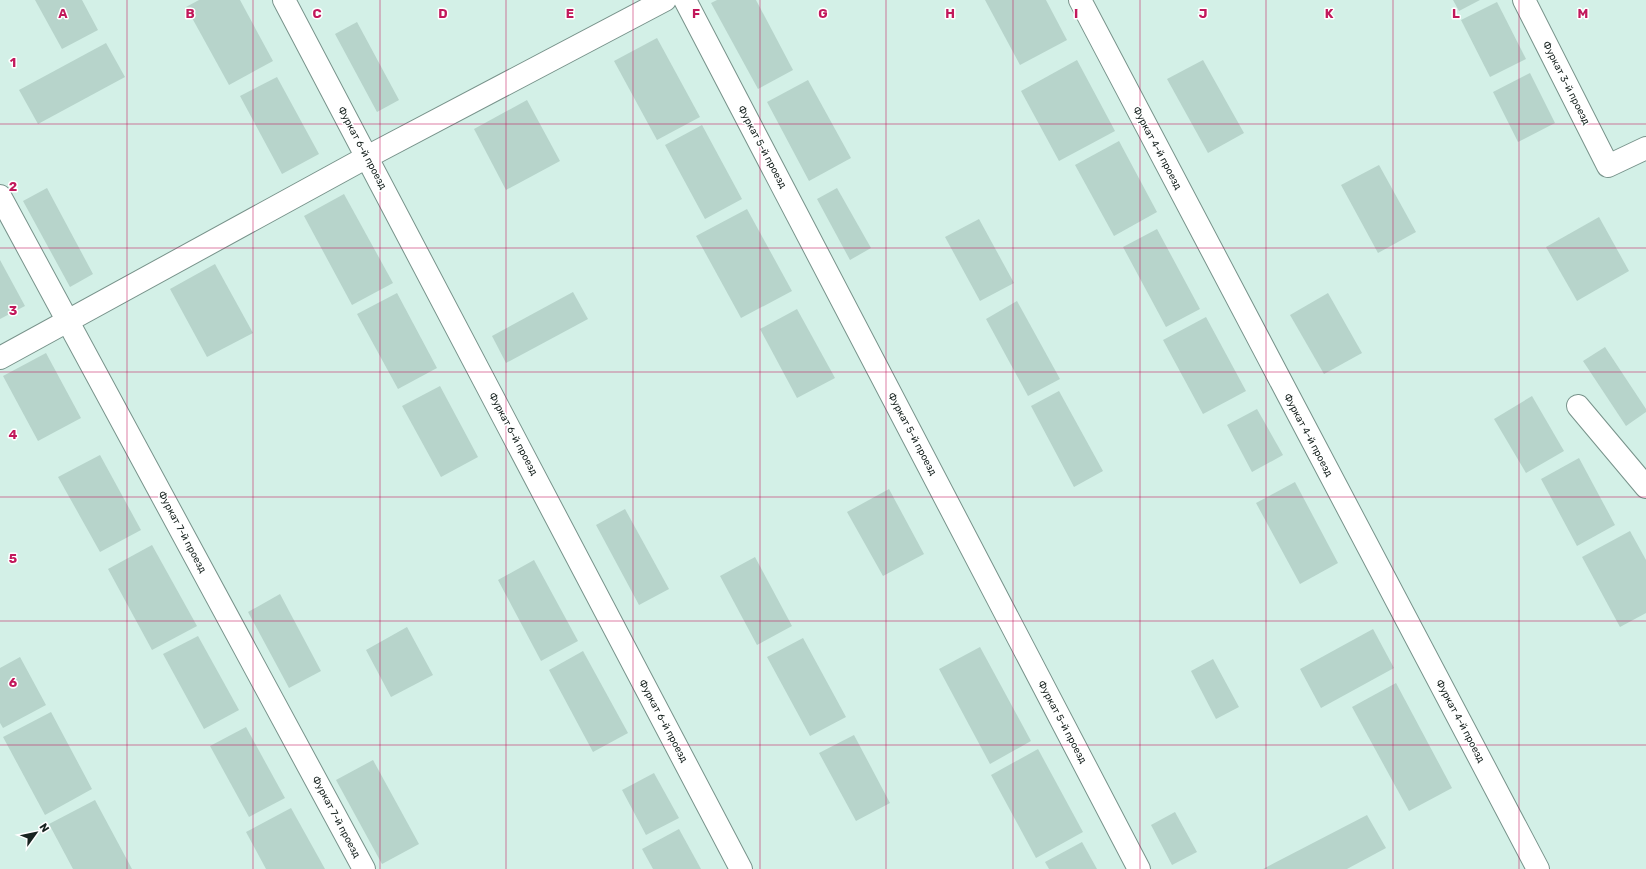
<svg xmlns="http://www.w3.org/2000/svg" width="1646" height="869" font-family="Rubik,sans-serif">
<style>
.building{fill:#b7d4cb}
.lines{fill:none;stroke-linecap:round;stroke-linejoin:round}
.street-casing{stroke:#78938b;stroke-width:24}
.street{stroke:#fff;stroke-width:22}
.grid{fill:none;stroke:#c2185b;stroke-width:1;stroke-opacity:0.55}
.labels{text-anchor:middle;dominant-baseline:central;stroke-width:3;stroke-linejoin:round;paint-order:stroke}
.street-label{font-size:10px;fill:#182320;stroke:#fff}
.grid-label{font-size:13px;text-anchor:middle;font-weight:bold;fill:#c2185b;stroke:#fff;stroke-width:3;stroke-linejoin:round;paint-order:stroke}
</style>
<rect width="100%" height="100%" fill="#d3f0e7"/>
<g class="building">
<polygon points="35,0 82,0 98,30 62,49"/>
<polygon points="199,0 240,0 273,61 229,85 186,7"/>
<polygon points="717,0 756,0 793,70 758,89 711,3"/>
<polygon points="985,0 1046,0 1067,40 1020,65"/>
<polygon points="1453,0 1480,0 1459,11"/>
<polygon points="1497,2 1526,59 1490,77 1461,20"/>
<polygon points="357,22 399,100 377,112 335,34"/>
<polygon points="657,38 700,117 657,140 614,61"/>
<polygon points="106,43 125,77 38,124 19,90"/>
<polygon points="1077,60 1115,131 1059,161 1021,91"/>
<polygon points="1203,60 1244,133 1208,153 1167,79"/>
<polygon points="1530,73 1555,123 1518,142 1493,92"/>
<polygon points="277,77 319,154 282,174 240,96"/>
<polygon points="808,80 851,158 809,181 767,102"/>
<polygon points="527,100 560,161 506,190 474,129"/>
<polygon points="702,125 742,199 705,219 665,145"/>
<polygon points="1119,141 1157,212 1114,236 1075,165"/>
<polygon points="1379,165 1416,232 1378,253 1341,185"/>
<polygon points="47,188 93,274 70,287 23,201"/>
<polygon points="837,188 871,248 850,260 817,199"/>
<polygon points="344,194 393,283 352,305 304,216"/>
<polygon points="747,209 792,291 741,318 696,236"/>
<polygon points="1599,217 1629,271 1577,301 1546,247"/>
<polygon points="979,219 1014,283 980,301 945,237"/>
<polygon points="1157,229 1200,309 1166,327 1123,247"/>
<polygon points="0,260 25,306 0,319"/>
<polygon points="215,264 253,333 207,357 170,289"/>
<polygon points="573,292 588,319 506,363 492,336"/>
<polygon points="397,293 437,368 398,389 357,314"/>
<polygon points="1328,293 1362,353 1324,374 1290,315"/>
<polygon points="1017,301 1060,379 1028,396 986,319"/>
<polygon points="797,309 835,378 797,398 760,329"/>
<polygon points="1206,317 1246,391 1203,414 1163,340"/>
<polygon points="1605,347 1646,409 1646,412 1626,426 1583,361"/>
<polygon points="46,353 81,418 38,441 3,376"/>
<polygon points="440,386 478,457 441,477 402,406"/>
<polygon points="1059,391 1103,471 1074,487 1031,406"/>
<polygon points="1532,396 1564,451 1526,473 1494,419"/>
<polygon points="1257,409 1283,455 1252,472 1227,425"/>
<polygon points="100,455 141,530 100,552 58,477"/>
<polygon points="1579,458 1615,525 1577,546 1541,479"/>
<polygon points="1295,482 1338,563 1300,584 1256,503"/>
<polygon points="889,489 924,554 883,576 847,512"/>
<polygon points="625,509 669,589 639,605 596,525"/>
<polygon points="1630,531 1646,560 1646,613 1620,627 1582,557"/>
<polygon points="152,545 197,626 152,650 108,569"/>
<polygon points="755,557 792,626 757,645 720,576"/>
<polygon points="534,560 578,641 541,661 498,580"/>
<polygon points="280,594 321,671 289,688 248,612"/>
<polygon points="407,627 433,675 391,697 366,650"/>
<polygon points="1373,629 1394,668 1321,708 1300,669"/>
<polygon points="198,636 239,710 204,729 163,654"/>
<polygon points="803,638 846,717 810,736 767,657"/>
<polygon points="980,647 1031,741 990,764 939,669"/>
<polygon points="583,651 628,733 593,752 549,670"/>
<polygon points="20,657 46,705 3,728 0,723 0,668"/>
<polygon points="1213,659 1239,707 1216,719 1191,671"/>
<polygon points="1396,683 1452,788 1409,811 1352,707"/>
<polygon points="51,712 92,789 45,815 3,737"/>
<polygon points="246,727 285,798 249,817 210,746"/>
<polygon points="854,735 890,803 856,821 819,753"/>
<polygon points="1038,749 1083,832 1036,858 991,775"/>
<polygon points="373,760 419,844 382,864 336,780"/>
<polygon points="654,773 679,818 646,835 622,790"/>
<polygon points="95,800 132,869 73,869 49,824"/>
<polygon points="291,808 325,869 266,869 246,832"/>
<polygon points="1175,812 1197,852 1172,865 1151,825"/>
<polygon points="1367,815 1386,848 1347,869 1263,869"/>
<polygon points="679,829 701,869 653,869 642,849"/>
<polygon points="1082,842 1097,869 1049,869 1045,862"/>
</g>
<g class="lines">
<defs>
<g id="street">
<polyline points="284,0 741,869"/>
<polyline points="685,0 1139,869"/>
<polyline points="1080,0 1538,869"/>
<polyline points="1524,0 1608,166 1646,148"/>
<polyline points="0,196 364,869"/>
<polyline points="0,358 367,157 665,0"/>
<polyline points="1578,406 1646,487"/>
</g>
</defs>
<use href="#street" class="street-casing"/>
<use href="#street" class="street"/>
</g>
<path class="grid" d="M127,0V869M253,0V869M380,0V869M506,0V869M633,0V869M760,0V869M886,0V869M1013,0V869M1140,0V869M1266,0V869M1393,0V869M1519,0V869M0,124H1646M0,248H1646M0,372H1646M0,497H1646M0,621H1646M0,745H1646"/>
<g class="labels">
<g class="street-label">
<text transform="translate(1566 83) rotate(63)">Фуркат 3-й проезд</text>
<text transform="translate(762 147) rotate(62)">Фуркат 5-й проезд</text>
<text transform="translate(362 148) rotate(62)">Фуркат 6-й проезд</text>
<text transform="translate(1157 148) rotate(62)">Фуркат 4-й проезд</text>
<text transform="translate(513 434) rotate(62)">Фуркат 6-й проезд</text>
<text transform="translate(912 434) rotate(62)">Фуркат 5-й проезд</text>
<text transform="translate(1308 435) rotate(62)">Фуркат 4-й проезд</text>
<text transform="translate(182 532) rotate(62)">Фуркат 7-й проезд</text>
<text transform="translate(663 721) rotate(62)">Фуркат 6-й проезд</text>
<text transform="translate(1460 721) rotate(62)">Фуркат 4-й проезд</text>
<text transform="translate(1062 722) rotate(62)">Фуркат 5-й проезд</text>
<text transform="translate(336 817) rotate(62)">Фуркат 7-й проезд</text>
</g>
</g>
<g class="grid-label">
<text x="63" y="18">A</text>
<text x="190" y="18">B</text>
<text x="317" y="18">C</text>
<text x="443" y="18">D</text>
<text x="570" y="18">E</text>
<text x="696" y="18">F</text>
<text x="823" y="18">G</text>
<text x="950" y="18">H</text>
<text x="1076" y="18">I</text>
<text x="1203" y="18">J</text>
<text x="1329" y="18">K</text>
<text x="1456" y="18">L</text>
<text x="1583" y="18">M</text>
<text x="13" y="67">1</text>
<text x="13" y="191">2</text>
<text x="13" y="315">3</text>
<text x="13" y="439">4</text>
<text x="13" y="563">5</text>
<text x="13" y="687">6</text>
</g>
<g transform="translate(36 833) rotate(57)" stroke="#ffffff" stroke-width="3" paint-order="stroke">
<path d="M0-3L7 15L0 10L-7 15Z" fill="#182320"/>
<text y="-6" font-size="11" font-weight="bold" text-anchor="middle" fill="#182320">N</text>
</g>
</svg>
